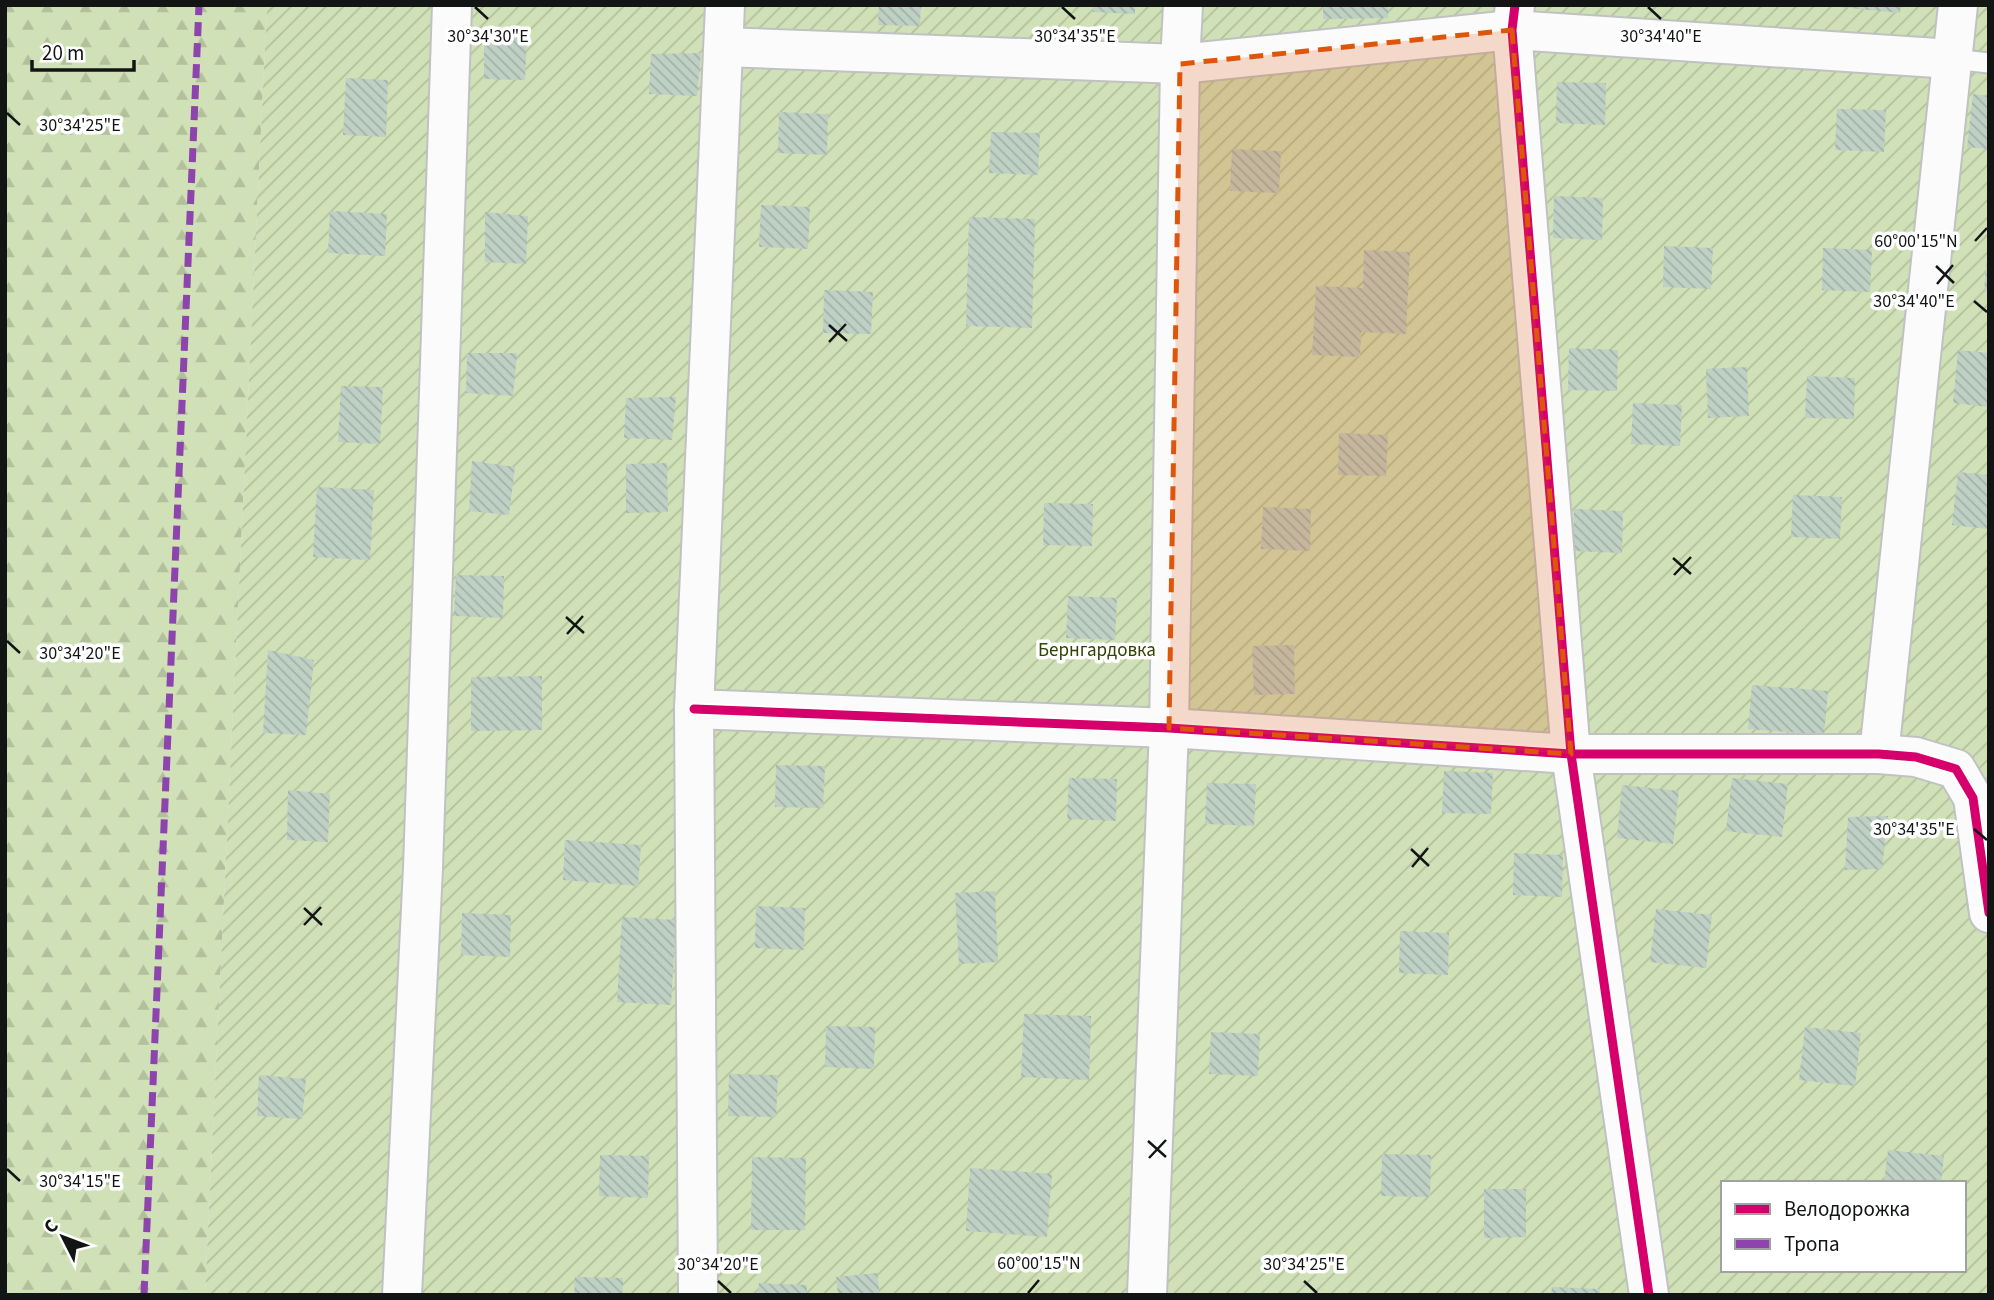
<svg xmlns="http://www.w3.org/2000/svg" width="1994" height="1300" font-family="'Source Sans 3',sans-serif">
<style>
.forest{fill:url(#forest-firs)}
.garden{fill:url(#garden-furrows);fill-rule:evenodd}
.building{fill:url(#building-back-hatch)}
.lines{fill:none;stroke-linecap:round;stroke-linejoin:round}
.service-casing{stroke:#bfc2c1;stroke-width:23}
.minor-casing{stroke:#bfc2c1;stroke-width:42}
.service{stroke:#fbfbfb;stroke-width:19}
.minor{stroke:#fbfbfb;stroke-width:38}
.quiet{stroke:#8e44ad;stroke-width:7;stroke-dasharray:14 7;stroke-linecap:butt}
.cycleway-casing{stroke:#fff;stroke-width:13}
.cycleway{stroke:#d6006c;stroke-width:9}
.marked{fill:#dd560c;fill-opacity:0.2;stroke:#dd560c;stroke-width:5;stroke-dasharray:14 9;stroke-linejoin:round}
.ticks{fill:none;stroke:#121514;stroke-width:2.5}
.labels{text-anchor:middle;dominant-baseline:central;stroke-width:7;stroke-linejoin:round;paint-order:stroke}
.park-label{font-size:19px;fill:#324303;stroke:#fff}
.ticks-label{font-size:18px;text-anchor:middle;fill:#121514;stroke:#fff;stroke-width:7;stroke-linejoin:round;paint-order:stroke}
</style>
<defs>
<pattern id="forest-firs" width="22" height="20" patternUnits="userSpaceOnUse" patternTransform="scale(1.75)"><rect width="22" height="20" fill="#d0e1b7"/><path d="M5 1l3.5 6h-7zM16 11l3.5 6h-7z" fill="#b2c09c"/></pattern>
<pattern id="garden-furrows" width="10" height="10" patternUnits="userSpaceOnUse" patternTransform="scale(1.75)"><rect width="10" height="10" fill="#d0e1b7"/><path d="M-1 1l2-2M0 10L10 0M9 11l2-2" fill="none" stroke="#b2c09c"/></pattern>
<pattern id="building-back-hatch" width="6" height="6" patternUnits="userSpaceOnUse" patternTransform="scale(1.75)"><rect width="6" height="6" fill="#bfd0c4"/><path d="M-1 5l2 2M0 0l6 6M5-1l2 2" fill="none" stroke="#a3b2a8"/></pattern>
</defs>
<rect width="100%" height="100%" fill="#e3e7e6"/>
<polygon class="forest" points="5,5 267,5 205,1295 5,1295"/>
<path class="garden" d="M267,5H1989V1295H205ZM1723,1183H1964V1270H1723Z"/>
<g class="building">
<polygon points="879,5 921,5 920,26 878,25"/>
<polygon points="1093,5 1135,5 1135,14 1093,12"/>
<polygon points="1323,5 1388,5 1388,18 1323,19"/>
<polygon points="1840,5 1901,5 1900,13 1840,7"/>
<polygon points="484,29 527,33 525,80 484,79"/>
<polygon points="701,53 697,96 649,94 651,54"/>
<polygon points="346,78 388,80 386,137 343,135"/>
<polygon points="1557,82 1606,83 1605,125 1556,123"/>
<polygon points="1973,94 1989,96 1989,149 1967,147"/>
<polygon points="1837,109 1886,110 1884,152 1835,150"/>
<polygon points="779,112 828,114 827,155 778,153"/>
<polygon points="991,132 1040,133 1038,175 989,173"/>
<polygon points="1232,149 1281,151 1279,193 1230,191"/>
<polygon points="1554,196 1603,198 1602,240 1553,238"/>
<polygon points="761,205 810,207 808,249 759,247"/>
<polygon points="330,211 387,214 385,256 328,253"/>
<polygon points="485,212 528,216 526,264 485,262"/>
<polygon points="969,217 1035,219 1032,328 966,326"/>
<polygon points="1664,246 1713,248 1711,289 1663,287"/>
<polygon points="1823,248 1872,250 1870,292 1822,290"/>
<polygon points="1364,250 1410,252 1406,334 1361,332 1360,357 1312,355 1316,286 1363,288"/>
<polygon points="1987,259 1989,259 1989,291 1984,290"/>
<polygon points="824,290 873,292 871,334 823,333"/>
<polygon points="1569,348 1618,350 1617,391 1568,390"/>
<polygon points="1958,350 1989,353 1989,407 1953,403"/>
<polygon points="467,353 517,353 513,396 466,393"/>
<polygon points="1747,367 1749,416 1708,418 1706,369"/>
<polygon points="1807,376 1855,378 1854,419 1805,418"/>
<polygon points="341,386 383,387 380,444 338,442"/>
<polygon points="676,397 672,440 624,438 626,398"/>
<polygon points="1633,403 1682,405 1680,446 1631,444"/>
<polygon points="1339,433 1388,435 1386,476 1338,475"/>
<polygon points="472,461 515,467 509,515 469,511"/>
<polygon points="667,463 668,512 626,513 626,464"/>
<polygon points="1958,472 1989,475 1989,529 1952,525"/>
<polygon points="317,487 374,490 370,560 313,557"/>
<polygon points="1793,495 1842,497 1840,539 1791,537"/>
<polygon points="1044,503 1093,504 1092,546 1043,545"/>
<polygon points="1263,507 1311,509 1310,551 1261,549"/>
<polygon points="1574,509 1623,511 1622,553 1573,551"/>
<polygon points="456,575 504,576 503,618 454,616"/>
<polygon points="1068,596 1117,598 1115,640 1066,638"/>
<polygon points="1294,645 1295,694 1254,695 1252,646"/>
<polygon points="268,650 314,660 306,735 263,733"/>
<polygon points="542,676 542,730 471,731 471,677"/>
<polygon points="1752,685 1828,691 1824,735 1748,729"/>
<polygon points="776,765 825,766 823,808 775,807"/>
<polygon points="1444,771 1493,773 1491,814 1442,813"/>
<polygon points="1069,778 1117,779 1116,821 1067,819"/>
<polygon points="1732,778 1788,784 1782,837 1726,831"/>
<polygon points="1207,783 1256,784 1254,826 1205,824"/>
<polygon points="1622,785 1679,791 1673,844 1617,838"/>
<polygon points="288,790 330,794 328,842 287,840"/>
<polygon points="1888,816 1882,869 1845,870 1848,817"/>
<polygon points="565,840 641,845 638,886 563,880"/>
<polygon points="1514,853 1563,855 1562,897 1513,895"/>
<polygon points="995,891 998,962 959,964 955,893"/>
<polygon points="756,906 805,908 804,950 755,948"/>
<polygon points="1656,909 1712,915 1706,968 1650,962"/>
<polygon points="462,913 511,915 510,957 461,955"/>
<polygon points="622,917 676,920 671,1005 617,1002"/>
<polygon points="1400,931 1449,933 1448,975 1399,973"/>
<polygon points="1024,1014 1091,1016 1089,1080 1021,1077"/>
<polygon points="826,1026 875,1027 874,1069 825,1067"/>
<polygon points="1805,1027 1861,1033 1855,1086 1799,1080"/>
<polygon points="1211,1032 1260,1034 1258,1076 1209,1074"/>
<polygon points="729,1074 778,1075 776,1117 728,1116"/>
<polygon points="259,1075 306,1079 302,1119 257,1116"/>
<polygon points="1888,1150 1944,1156 1941,1183 1884,1183"/>
<polygon points="1382,1154 1431,1155 1430,1197 1381,1196"/>
<polygon points="600,1155 649,1156 648,1198 599,1196"/>
<polygon points="752,1157 806,1158 805,1230 751,1230"/>
<polygon points="970,1168 1052,1174 1047,1237 966,1231"/>
<polygon points="1484,1189 1526,1189 1526,1237 1484,1238"/>
<polygon points="877,1273 880,1295 838,1295 836,1277"/>
<polygon points="575,1277 623,1278 623,1295 574,1295"/>
<polygon points="759,1283 807,1285 807,1295 758,1295"/>
<polygon points="1552,1287 1600,1289 1600,1295 1551,1295"/>
</g>
<g class="lines">
<defs>
<polyline id="service" points="1952,59 1989,63"/>
<g id="minor">
<polyline points="1515,5 1512,30 1571,754 1649,1295"/>
<polyline points="724,47 1180,64 1512,30 1952,59"/>
<polyline points="694,709 1169,728 1571,754 1879,754 1916,757 1956,769 1973,798 1989,913"/>
<polyline points="1879,754 1958,5"/>
<polyline points="402,1295 423,868 452,5"/>
<polyline points="698,1295 694,709 725,5"/>
<polyline points="1147,1295 1169,728 1180,64 1183,5"/>
</g>
</defs>
<use href="#service" class="service-casing"/>
<use href="#minor" class="minor-casing"/>
<use href="#service" class="service"/>
<use href="#minor" class="minor"/>
<polyline class="quiet" points="144,1295 199,5"/>
<defs>
<g id="cycleway">
<polyline points="1515,5 1512,30 1571,754 1649,1295"/>
<polyline points="694,709 1169,728 1571,754 1879,754 1916,757 1956,769 1973,798 1989,913"/>
</g>
</defs>
<use href="#cycleway" class="cycleway-casing"/>
<use href="#cycleway" class="cycleway"/>
</g>
<path class="marked" d="M1512,30L1571,754L1169,728L1180,64Z"/>
<path class="ticks" d="M475,7L488,19M1062,7L1075,19M1648,7L1661,19M7,113L20,125M1975,241L1987,228M1936,266L1954,283M1937,284L1953,265M1974,301L1987,312M829,325L847,341M829,342L846,324M1673,558L1691,574M1674,575L1691,557M566,617L584,633M567,634L583,616M7,641L20,653M1974,829L1987,840M1411,849L1429,866M1412,867L1428,848M304,908L322,925M304,925L321,907M1148,1141L1166,1157M1149,1158L1166,1140M7,1169L20,1181M718,1281L731,1293M1304,1281L1317,1293M1028,1293L1039,1280"/>
<g class="labels">
<g class="park-label">
<text x="1097" y="650">Бернгардовка</text>
</g>
</g>
<g class="ticks-label">
<text x="488" y="42">30°34'30"E</text>
<text x="1075" y="42">30°34'35"E</text>
<text x="1661" y="42">30°34'40"E</text>
<text x="80" y="131">30°34'25"E</text>
<text x="1916" y="247">60°00'15"N</text>
<text x="1914" y="307">30°34'40"E</text>
<text x="80" y="659">30°34'20"E</text>
<text x="1914" y="835">30°34'35"E</text>
<text x="80" y="1187">30°34'15"E</text>
<text x="1039" y="1269">60°00'15"N</text>
<text x="718" y="1270">30°34'20"E</text>
<text x="1304" y="1270">30°34'25"E</text>
</g>
<rect width="1994" height="1300" fill="none" stroke="#121514" stroke-width="14"/>
<rect x="1721" y="1181" width="245" height="91" fill="#ffffff" stroke="#a0a1a1" stroke-width="2"/>
<rect x="1735" y="1204" width="35" height="10" fill="#d6006c" stroke="#a0a1a1" stroke-width="2"/>
<text x="1784" y="1216" font-size="21" fill="#121514">Велодорожка</text>
<rect x="1735" y="1239" width="35" height="10" fill="#8e44ad" stroke="#a0a1a1" stroke-width="2"/>
<text x="1784" y="1251" font-size="21" fill="#121514">Тропа</text>
<g transform="translate(63 1237) rotate(312)" stroke="#ffffff" stroke-width="5" paint-order="stroke">
<path d="M0-5L12 26L0 18L-12 26Z" fill="#121514"/>
<text y="-10" font-size="19" font-weight="bold" text-anchor="middle" fill="#121514">С</text>
</g>
<path d="M32 60v10h102v-10" fill="none" stroke="#121514" stroke-width="3.5"/>
<text x="42" y="60" font-size="21" fill="#121514" stroke="#ffffff" stroke-width="5" paint-order="stroke">20 m</text>
</svg>
